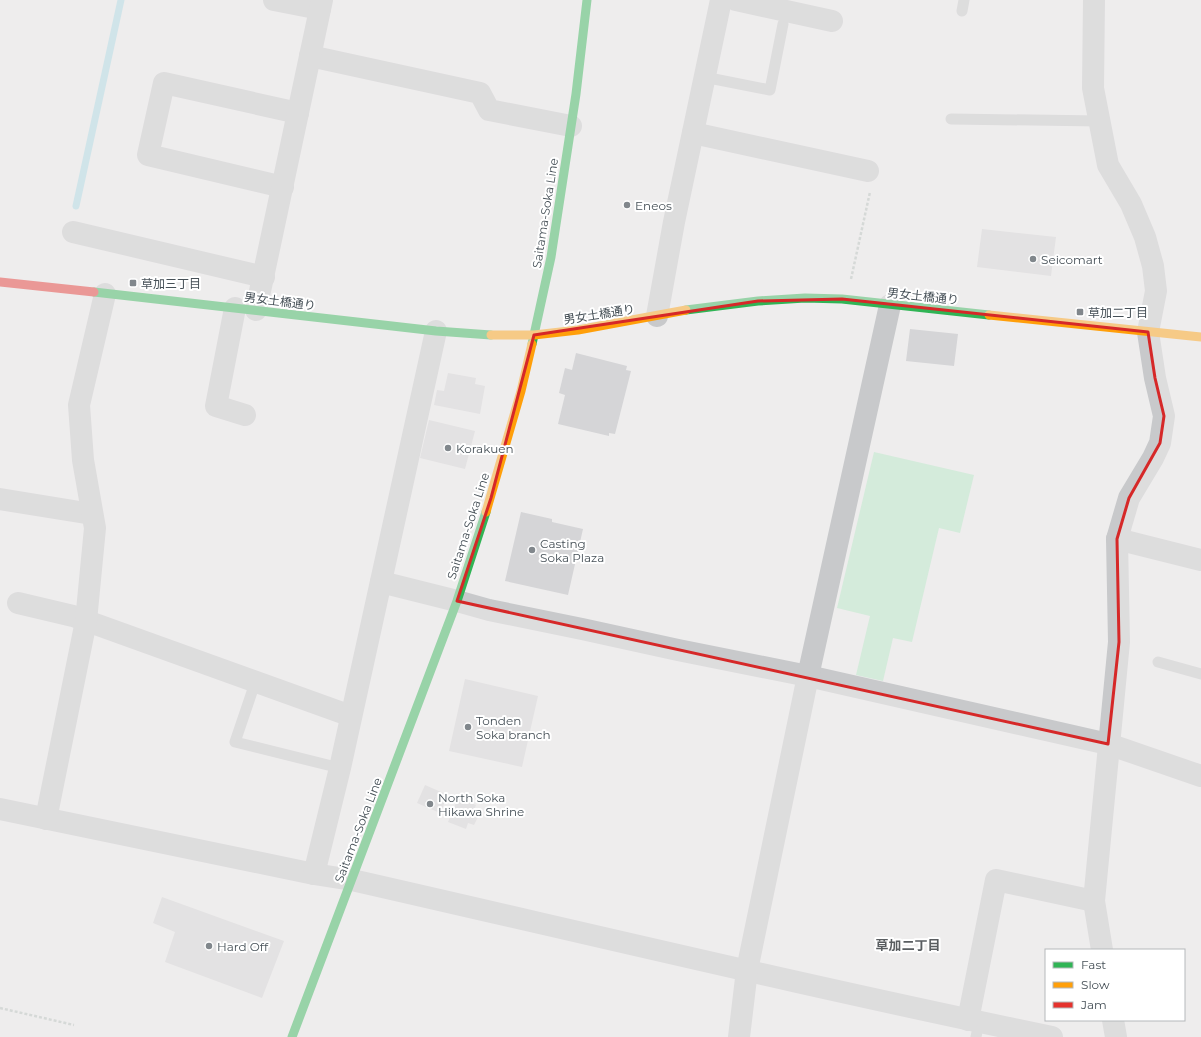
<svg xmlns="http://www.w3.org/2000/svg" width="1201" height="1037" font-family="Montserrat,'Noto Sans JP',sans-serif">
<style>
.green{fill:#d4ebdb}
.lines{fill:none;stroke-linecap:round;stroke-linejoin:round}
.stream{stroke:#acdae5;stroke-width:7}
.building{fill:#d5d5d7}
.path{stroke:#b7c1bd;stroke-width:2.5;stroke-dasharray:3 2;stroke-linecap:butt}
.lane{stroke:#c8c9cb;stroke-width:11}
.street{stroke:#c8c9cb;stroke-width:22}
.fast{stroke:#30b455;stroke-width:9}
.slow{stroke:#ff9f0a;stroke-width:9}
.jam{stroke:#e5322d;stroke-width:9}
.marked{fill:none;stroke:#d62828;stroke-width:3;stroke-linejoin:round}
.poi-dot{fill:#81878c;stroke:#fff;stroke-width:1.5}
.labels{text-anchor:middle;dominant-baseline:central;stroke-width:4;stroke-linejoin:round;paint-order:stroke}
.poi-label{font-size:12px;fill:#465057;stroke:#fff;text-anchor:start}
.street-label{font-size:12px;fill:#465057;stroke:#fff}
.neighbourhood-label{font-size:13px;font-weight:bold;fill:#595d60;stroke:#fff}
</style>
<rect width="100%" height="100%" fill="#eeeded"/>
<polygon class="green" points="874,452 974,475 960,533 939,528 912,642 893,638 883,681 856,675 870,616 837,608"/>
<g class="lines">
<polyline class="stream" points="76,206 121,0"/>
</g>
<g class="building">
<polygon points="982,229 1056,237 1051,276 977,267"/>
<polygon points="910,329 958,334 954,366 906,361"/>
<polygon points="576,353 627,366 626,370 631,371 615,434 609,433 609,436 558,424 565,395 559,393 565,368 572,370"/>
<polygon points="448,373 476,378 475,384 485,386 480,414 434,405 437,390 444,391"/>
<polygon points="429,420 475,431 465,469 420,458"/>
<polygon points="521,512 552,519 552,522 583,529 568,595 505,581"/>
<polygon points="465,679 538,696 522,767 449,751"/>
<polygon points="425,785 448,795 440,813 417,803"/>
<polygon points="458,798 476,805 473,813 479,815 474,825 468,823 466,829 448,822"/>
<polygon points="162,897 284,941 262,998 165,962 175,932 153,923"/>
</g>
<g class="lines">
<g class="path">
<polyline points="851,279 870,192"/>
<polyline points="0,1008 74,1025"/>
</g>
<g class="lane">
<polyline points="962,11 964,0"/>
<polyline points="704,77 770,90 783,24"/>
<polyline points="951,119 1100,121"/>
<polyline points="1158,662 1201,674"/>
<polyline points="255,683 235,742 340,768"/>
<polyline points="976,1037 979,1022"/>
</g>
<g class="street">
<polyline points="274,0 320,9"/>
<polyline points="736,0 832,21"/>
<polyline points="1094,0 1093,88 1108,165 1131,204 1145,237 1153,266 1156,291 1148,332 1155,378 1164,416 1160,443 1153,458 1129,498 1117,539 1119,642 1094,901 1102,950"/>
<polyline points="310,56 480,93 489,110 571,126"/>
<polyline points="693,133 868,171"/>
<polyline points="283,187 148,155 164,83 298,113"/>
<polyline points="73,232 264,277"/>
<polyline points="235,308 216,406 245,415"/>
<polyline points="256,310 322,0"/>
<polyline points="657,316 674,222 721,0"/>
<polyline points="0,499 92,514"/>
<polyline points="1117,539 1201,560"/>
<polyline points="381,582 457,601 489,610 582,629 678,650 808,676 1108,744 1201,776"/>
<polyline points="18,603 73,616 351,716"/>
<path d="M0,809L314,874L352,880C585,933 818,989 1052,1037"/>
<polyline points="46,819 86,621 95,528 83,460 79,405 105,294"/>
<polyline points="314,874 340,768 436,331"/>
<polyline points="968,1020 996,880 1094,901"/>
<polyline points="1113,1020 1116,1037"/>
<polyline points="739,1037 747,970 808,676 890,305"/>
</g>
<g class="fast">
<polyline points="94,292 436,331 491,335"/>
<polyline points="686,310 758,301 805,298 842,299 989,315"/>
<polyline points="532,344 551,257 576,94 587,0"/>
<polyline points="292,1037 457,601 486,512"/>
</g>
<g class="slow">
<polyline points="989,315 1201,337"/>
<polyline points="491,335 534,335 578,330 686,310"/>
<polyline points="486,512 521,391 532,344"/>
</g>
<polyline class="jam" points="0,282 94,292"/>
</g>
<path d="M0 0H1201V1037H0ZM842,299L1148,332L1155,378L1164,416L1160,443L1129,498L1117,539L1119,642L1108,744L457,601L491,498L534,335L758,301Z" fill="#eeeded" fill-opacity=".55" fill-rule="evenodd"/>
<path class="marked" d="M842,299L1148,332L1155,378L1164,416L1160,443L1129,498L1117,539L1119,642L1108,744L457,601L491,498L534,335L758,301Z"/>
<g class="poi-dot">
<circle cx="627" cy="205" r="4"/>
<circle cx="1033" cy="259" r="4"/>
<rect x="129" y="279" width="8" height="8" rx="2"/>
<rect x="1076" y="308" width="8" height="8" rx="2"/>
<circle cx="448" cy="448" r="4"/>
<circle cx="532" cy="550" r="4"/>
<circle cx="468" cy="727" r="4"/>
<circle cx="430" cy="804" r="4"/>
<circle cx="209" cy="946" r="4"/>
</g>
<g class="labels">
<g class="poi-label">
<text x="635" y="205">Eneos</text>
<text x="1041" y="259">Seicomart</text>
<text x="141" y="283">草加三丁目</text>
<text x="1088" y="312">草加二丁目</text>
<text x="456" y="448">Korakuen</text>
<text x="540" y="543">Casting<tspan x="540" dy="14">Soka Plaza</tspan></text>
<text x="476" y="720">Tonden<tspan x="476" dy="14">Soka branch</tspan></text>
<text x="438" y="797">North Soka<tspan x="438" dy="14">Hikawa Shrine</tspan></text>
<text x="217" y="946">Hard Off</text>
</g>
<g class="street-label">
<text transform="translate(545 213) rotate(-81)">Saitama-Soka Line</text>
<text transform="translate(923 296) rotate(6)">男女土橋通り</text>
<text transform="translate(280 301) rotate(7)">男女土橋通り</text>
<text transform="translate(599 314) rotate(-9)">男女土橋通り</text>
<text transform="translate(468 526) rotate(-72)">Saitama-Soka Line</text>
<text transform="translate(358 830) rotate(-69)">Saitama-Soka Line</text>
</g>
<g class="neighbourhood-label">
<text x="908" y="945">草加二丁目</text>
</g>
</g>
<rect x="1045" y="949" width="140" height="72" fill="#ffffff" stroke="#b5b9bc"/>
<rect x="1053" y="962" width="20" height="6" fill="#30b455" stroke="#b5b9bc"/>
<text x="1081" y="969" font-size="12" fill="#465057">Fast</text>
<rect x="1053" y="982" width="20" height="6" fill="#ff9f0a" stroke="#b5b9bc"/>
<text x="1081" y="989" font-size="12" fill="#465057">Slow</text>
<rect x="1053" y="1002" width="20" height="6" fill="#e5322d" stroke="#b5b9bc"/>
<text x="1081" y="1009" font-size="12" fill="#465057">Jam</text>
</svg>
